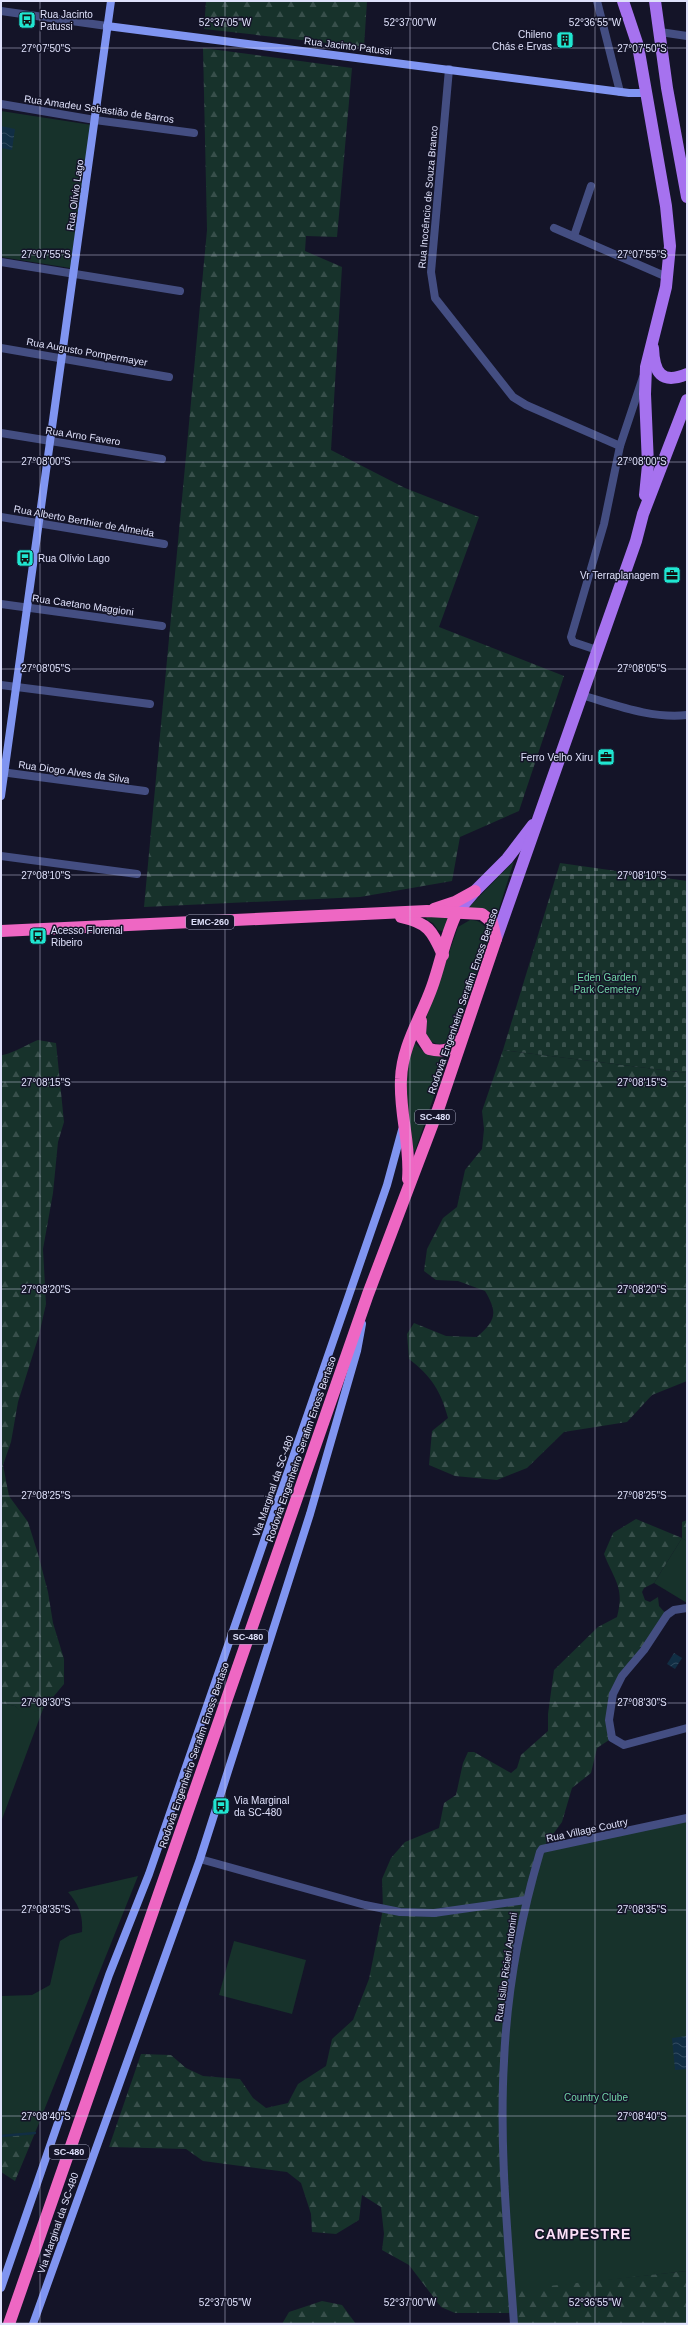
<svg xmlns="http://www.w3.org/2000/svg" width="688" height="2325" font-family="Helvetica,sans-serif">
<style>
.green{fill:#17322b}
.forest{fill:url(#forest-firs)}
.cemetery{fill:url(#cemetery-stones)}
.water{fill:url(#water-waves)}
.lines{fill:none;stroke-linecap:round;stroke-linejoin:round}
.stream{stroke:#112e44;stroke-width:2.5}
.street{stroke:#444e82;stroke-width:8}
.secondary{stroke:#8095f1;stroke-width:8}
.primary{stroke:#a672ef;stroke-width:12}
.highway{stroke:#ee67c3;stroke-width:12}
.ticks{fill:none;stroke:#dfe1fb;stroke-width:1;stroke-opacity:0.45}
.labels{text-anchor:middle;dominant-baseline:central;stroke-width:3;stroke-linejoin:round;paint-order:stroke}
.shield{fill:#141428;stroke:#a2a4bc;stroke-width:1}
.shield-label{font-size:9px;font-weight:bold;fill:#dfe1fb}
.poi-label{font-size:10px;fill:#dfe1fb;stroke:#141428;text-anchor:start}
.street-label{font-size:10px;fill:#dfe1fb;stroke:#141428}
.park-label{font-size:10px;fill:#71d4a7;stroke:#141428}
.district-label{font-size:14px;font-weight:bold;letter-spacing:1px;fill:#fce0f7;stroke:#141428}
.ticks-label{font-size:10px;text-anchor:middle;fill:#dfe1fb;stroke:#141428;stroke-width:3;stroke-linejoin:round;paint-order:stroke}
</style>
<defs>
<pattern id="forest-firs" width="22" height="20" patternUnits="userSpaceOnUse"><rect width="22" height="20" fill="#17322b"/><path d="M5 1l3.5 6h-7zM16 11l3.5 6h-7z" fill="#384f4b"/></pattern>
<pattern id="cemetery-stones" width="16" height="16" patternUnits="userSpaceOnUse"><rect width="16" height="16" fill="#17322b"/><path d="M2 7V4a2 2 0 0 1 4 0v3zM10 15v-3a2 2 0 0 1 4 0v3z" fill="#384f4b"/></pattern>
<pattern id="water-waves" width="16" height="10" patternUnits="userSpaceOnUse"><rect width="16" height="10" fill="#112e44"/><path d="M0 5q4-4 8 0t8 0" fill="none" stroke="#334c60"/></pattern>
</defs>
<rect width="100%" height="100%" fill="#141428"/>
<g class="green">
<polygon points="1,111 92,125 70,268 1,257"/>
<polygon points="514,861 498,912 468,908"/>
<polygon points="425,914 451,917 445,932 438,930 433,923 427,920"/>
<path d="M470,920C481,920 487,926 489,937L454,1038C444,1046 436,1046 426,1038L425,1021L458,927Z"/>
<polygon points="412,1040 424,1052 447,1059 415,1151 413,1150 404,1083"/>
<polygon points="682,1538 687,1541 687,1603 654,1583"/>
<polygon points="1,1703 15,1706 25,1714 43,1709 1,1822"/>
<polygon points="687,1818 687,2271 512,2291 504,2061 510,1991 540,1852"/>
<path d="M138,1876L35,2133L1,2136V1996L32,1995L50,1985L60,1941L70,1935L82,1932C83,1915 79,1905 68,1892Z"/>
<polygon points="234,1941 306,1960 292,2014 219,1995"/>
</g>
<g class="forest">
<polygon points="206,1 367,1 364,47 204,29"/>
<polygon points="203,48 352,68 337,237 306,236 305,251 342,267 331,450 405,488 479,517 439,627 564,676 519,811 460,837 452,881 360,897 144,907 207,230"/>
<path d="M38,1040L56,1043L64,1122L58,1142L53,1193L43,1249L46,1304L39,1335L18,1402L11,1442L3,1465L9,1496L28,1522L38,1554L48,1592L53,1623L64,1659V1684L43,1709L25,1715L15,1706L1,1703V1055C10,1055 28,1044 38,1040Z"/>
<path d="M503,1050L687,1073V1381L652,1395L627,1422L564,1432L527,1468L497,1480L455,1476L429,1465L432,1431L448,1418C441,1391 431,1376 409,1359L407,1334L414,1323L446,1336L477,1337C496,1320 498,1313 485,1291L458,1281L436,1280L424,1271L427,1249L443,1218L457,1207L465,1170L482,1149L484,1129L482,1111Z"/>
<path d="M636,1519L682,1538V1522L687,1520V1541L682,1538L654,1583L644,1588L642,1592L645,1600L650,1602L658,1597L659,1606L667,1615L613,1694L612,1738L597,1748L591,1773L572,1788L562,1822L542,1849L526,1900L504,2061L512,2290L687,2271V2324H514L513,2313H455L441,2307L409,2265L382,2250L384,2234L381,2207L362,2195L359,2220L336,2234L312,2232L311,2214L301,2183L287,2172L203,2161L186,2149L109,2147L141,2054L171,2055L186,2068L203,2076L240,2079L253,2098L266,2108L288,2103L298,2084L326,2066L332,2039L353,2020L369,1979L383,1909L382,1879L391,1858L405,1842L439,1828L444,1803L456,1795L463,1763L468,1752H474L511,1773L517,1768L521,1755L548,1731V1714L554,1670L598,1627L617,1617C625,1587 614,1580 604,1554L613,1533Z"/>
<polygon points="35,2133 15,2181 1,2172 1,2136"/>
<polygon points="322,2301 342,2305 356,2324 282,2324 289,2312"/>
</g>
<polygon class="cemetery" points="560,863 687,881 687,1073 503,1050"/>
<g class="water">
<polygon points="1,126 15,129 12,150 1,148"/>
<polygon points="674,1653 682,1658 675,1669 667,1664"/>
<polygon points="687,2036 687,2069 675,2070 672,2038"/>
</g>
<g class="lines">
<polyline class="stream" points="1,2136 35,2133"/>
<g class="street">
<polyline points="597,1 620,92"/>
<polyline points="1,11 107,26"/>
<polyline points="660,32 687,36"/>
<polyline points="449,69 431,272 435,298 513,397 526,405 620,446"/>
<polyline points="1,104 95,120 194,133"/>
<polyline points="554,228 667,277"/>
<polyline points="574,236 591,186"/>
<polyline points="1,262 180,291"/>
<polyline points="1,348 169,377"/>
<polyline points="1,433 162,459"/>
<polyline points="1,517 164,544"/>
<polyline points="1,604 162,626"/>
<polyline points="597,650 573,642 571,637 604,524 620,446 643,377"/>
<polyline points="1,685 150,704"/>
<path d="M581,695C616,705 651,719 687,715"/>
<polyline points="1,772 145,791"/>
<polyline points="1,856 137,874"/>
<polyline points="687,1608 674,1610 667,1615 644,1650 622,1676 613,1694 609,1720 612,1738 624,1745 687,1728"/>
<polyline points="200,1859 365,1905 400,1912 434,1913 526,1900"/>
<path d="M514,2324C508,2237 499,2148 504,2061C507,1990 520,1920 540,1852L542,1849L687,1818"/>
</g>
<g class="secondary">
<polyline points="107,26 629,93 646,93"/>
<polyline points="1,796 111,1"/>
<polyline points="1,2288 109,1975 149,1874 387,1185 402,1130"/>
<polyline points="33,2324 200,1859 310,1514 357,1351 362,1324"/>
</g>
<g class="primary">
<polyline points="623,1 638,46 666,206 670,246 666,287 646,367 645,394 648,465 645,495"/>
<polyline points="655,1 667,88 687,197"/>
<path d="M653,348C654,372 661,385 687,374"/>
<polyline points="457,912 475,891 507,859 533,825"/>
<polyline points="496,939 636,541 643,514 687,400"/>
</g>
<g class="highway">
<polyline points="434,909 455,902 475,891"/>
<path d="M401,917C428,923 432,930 443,955"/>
<polyline points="1,931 427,911 482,914 492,922 496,939 439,1107 368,1294 9,2324"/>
<path d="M421,1021L420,1035L429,1049C444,1053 451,1050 461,1038"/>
<path d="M408,1179C411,1145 399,1113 401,1079C402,1046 421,1018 432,987C441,962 445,936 457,912"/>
</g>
</g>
<path class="ticks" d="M40,1V2324M225,1V2324M410,1V2324M595,1V2324M1,48H687M1,255H687M1,462H687M1,669H687M1,875H687M1,1082H687M1,1289H687M1,1496H687M1,1703H687M1,1910H687M1,2116H687M1,2323H687"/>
<defs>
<symbol id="bus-square" viewBox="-11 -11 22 22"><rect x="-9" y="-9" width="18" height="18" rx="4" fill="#20e6d1" stroke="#141428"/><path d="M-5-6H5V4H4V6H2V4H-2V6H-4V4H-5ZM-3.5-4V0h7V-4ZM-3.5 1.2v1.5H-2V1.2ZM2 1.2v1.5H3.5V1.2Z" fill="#111"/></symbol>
<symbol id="building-square" viewBox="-11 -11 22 22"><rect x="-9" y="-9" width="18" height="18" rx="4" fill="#20e6d1" stroke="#141428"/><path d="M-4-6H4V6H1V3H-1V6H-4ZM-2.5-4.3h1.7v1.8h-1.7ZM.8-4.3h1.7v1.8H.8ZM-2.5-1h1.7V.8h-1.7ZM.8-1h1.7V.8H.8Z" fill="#111"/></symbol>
<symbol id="office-square" viewBox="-11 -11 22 22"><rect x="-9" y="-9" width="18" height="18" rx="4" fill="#20e6d1" stroke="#141428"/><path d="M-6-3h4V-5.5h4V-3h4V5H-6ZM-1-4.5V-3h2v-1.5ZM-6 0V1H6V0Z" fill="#111"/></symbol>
</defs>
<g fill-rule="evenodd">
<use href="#bus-square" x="17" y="10" width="20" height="20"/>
<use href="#building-square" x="555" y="30" width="20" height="20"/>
<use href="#bus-square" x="15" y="548" width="20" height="20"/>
<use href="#office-square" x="662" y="565" width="20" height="20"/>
<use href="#office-square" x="596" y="747" width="20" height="20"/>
<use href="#bus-square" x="28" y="926" width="20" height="20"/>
<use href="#bus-square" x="211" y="1796" width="20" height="20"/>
</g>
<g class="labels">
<g class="shield">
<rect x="186" y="915" width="48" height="14" rx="3"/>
<rect x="415" y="1110" width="40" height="14" rx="3"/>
<rect x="228" y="1630" width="40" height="14" rx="3"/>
<rect x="49" y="2145" width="40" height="14" rx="3"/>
</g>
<g class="shield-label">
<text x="210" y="922">EMC-260</text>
<text x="435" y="1117">SC-480</text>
<text x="248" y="1637">SC-480</text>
<text x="69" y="2152">SC-480</text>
</g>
<g class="poi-label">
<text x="40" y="14">Rua Jacinto<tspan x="40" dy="12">Patussi</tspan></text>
<text x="552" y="34" text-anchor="end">Chileno<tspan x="552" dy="12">Chás e Ervas</tspan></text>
<text x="38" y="558">Rua Olívio Lago</text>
<text x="659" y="575" text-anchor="end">Vr Terraplanagem</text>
<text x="593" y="757" text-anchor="end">Ferro Velho Xiru</text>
<text x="51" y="930">Acesso Florenal<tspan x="51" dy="12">Ribeiro</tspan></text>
<text x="234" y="1800">Via Marginal<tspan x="234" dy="12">da SC-480</tspan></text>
</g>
<g class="street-label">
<text transform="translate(348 46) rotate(7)">Rua Jacinto Patussi</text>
<text transform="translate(99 109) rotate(8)">Rua Amadeu Sebastião de Barros</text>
<text transform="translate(75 195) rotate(-82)">Rua Olívio Lago</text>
<text transform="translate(428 197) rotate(-85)">Rua Inocêncio de Souza Branco</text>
<text transform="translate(87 352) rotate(10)">Rua Augusto Pompermayer</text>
<text transform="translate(83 436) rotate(9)">Rua Arno Favero</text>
<text transform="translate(84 521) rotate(10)">Rua Alberto Berthier de Almeida</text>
<text transform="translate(83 605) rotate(8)">Rua Caetano Maggioni</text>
<text transform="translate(74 772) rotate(8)">Rua Diogo Alves da Silva</text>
<text transform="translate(463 1001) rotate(-71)">Rodovia Engenheiro Serafim Enoss Bertaso</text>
<text transform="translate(301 1449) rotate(-71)">Rodovia Engenheiro Serafim Enoss Bertaso</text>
<text transform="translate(273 1486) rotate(-71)">Via Marginal da SC-480</text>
<text transform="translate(194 1755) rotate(-71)">Rodovia Engenheiro Serafim Enoss Bertaso</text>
<text transform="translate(587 1830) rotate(-12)">Rua Village Coutry</text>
<text transform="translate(506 1967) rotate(-82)">Rua Isilio Ricieri Antonini</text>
<text transform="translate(58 2223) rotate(-71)">Via Marginal da SC-480</text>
</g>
<g class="park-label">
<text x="607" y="977">Eden Garden<tspan x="607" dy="12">Park Cemetery</tspan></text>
<text x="596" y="2097">Country Clube</text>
</g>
<g class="district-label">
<text x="583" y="2234">CAMPESTRE</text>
</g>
</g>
<g class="ticks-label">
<text x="225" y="26">52°37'05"W</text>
<text x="410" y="26">52°37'00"W</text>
<text x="595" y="26">52°36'55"W</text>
<text x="46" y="52">27°07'50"S</text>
<text x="642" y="52">27°07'50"S</text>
<text x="46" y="258">27°07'55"S</text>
<text x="642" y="258">27°07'55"S</text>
<text x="46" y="465">27°08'00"S</text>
<text x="642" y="465">27°08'00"S</text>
<text x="46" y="672">27°08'05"S</text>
<text x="642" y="672">27°08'05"S</text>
<text x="46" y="879">27°08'10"S</text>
<text x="642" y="879">27°08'10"S</text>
<text x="46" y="1086">27°08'15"S</text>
<text x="642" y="1086">27°08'15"S</text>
<text x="46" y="1293">27°08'20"S</text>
<text x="642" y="1293">27°08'20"S</text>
<text x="46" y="1499">27°08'25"S</text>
<text x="642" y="1499">27°08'25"S</text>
<text x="46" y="1706">27°08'30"S</text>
<text x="642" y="1706">27°08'30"S</text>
<text x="46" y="1913">27°08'35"S</text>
<text x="642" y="1913">27°08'35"S</text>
<text x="46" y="2120">27°08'40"S</text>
<text x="642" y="2120">27°08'40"S</text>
<text x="225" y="2306">52°37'05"W</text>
<text x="410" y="2306">52°37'00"W</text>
<text x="595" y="2306">52°36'55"W</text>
</g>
<rect width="688" height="2325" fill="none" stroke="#dfe1fb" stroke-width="4"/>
</svg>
